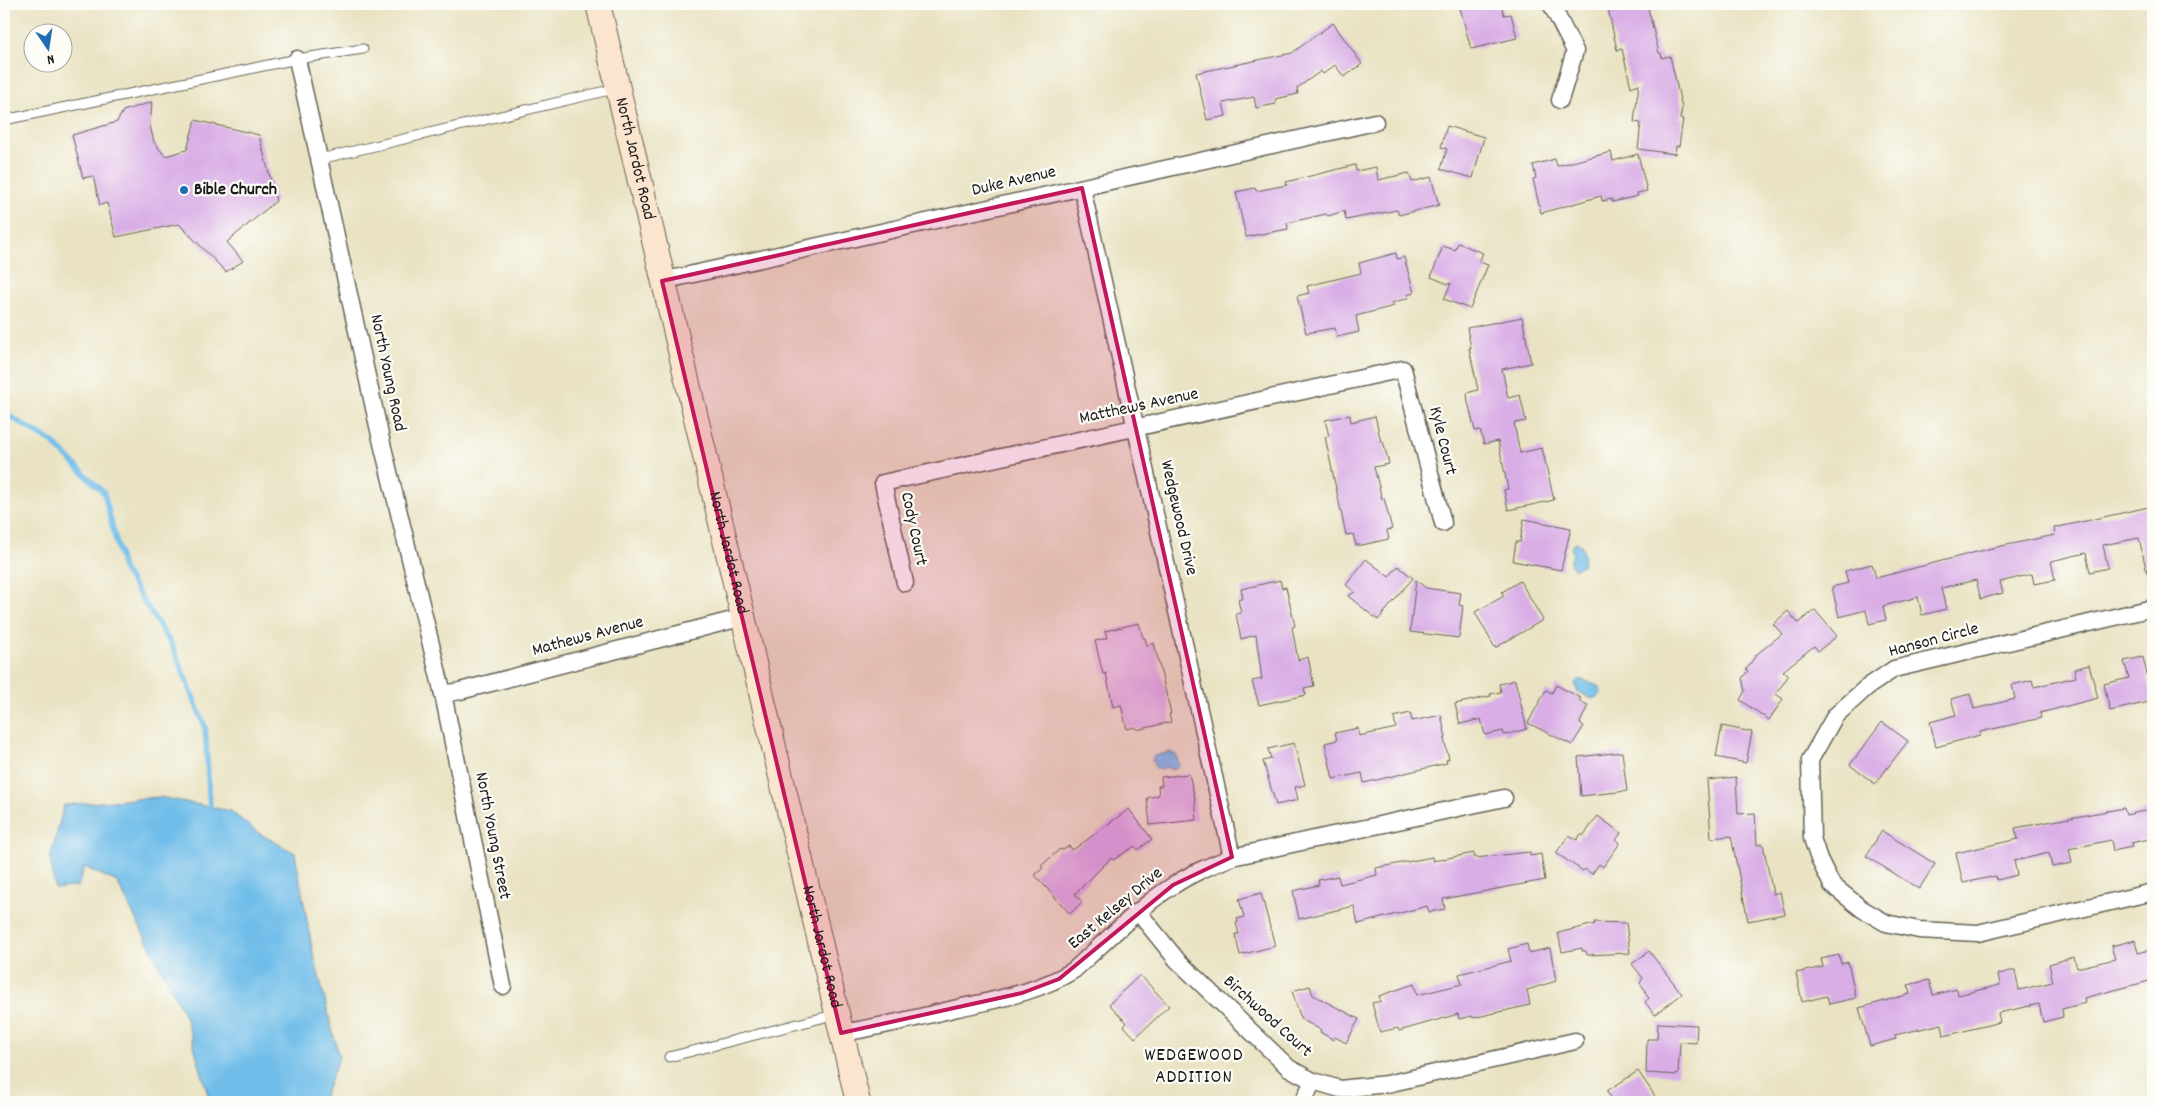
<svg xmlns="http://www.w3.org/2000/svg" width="2157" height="1106" font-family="Dekko,sans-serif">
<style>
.water{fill:#6fbde9;stroke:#466c82}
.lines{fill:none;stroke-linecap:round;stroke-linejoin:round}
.stream{stroke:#6fbde9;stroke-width:5.5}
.building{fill:#d9aee6}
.service-casing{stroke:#646256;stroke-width:11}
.minor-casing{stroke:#646256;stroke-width:19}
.secondary-casing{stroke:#646256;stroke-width:26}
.service{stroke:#fff;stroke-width:9}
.minor{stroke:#fff;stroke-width:16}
.secondary{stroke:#fce5cf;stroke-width:24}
.marked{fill:#c2185b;fill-opacity:0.2;stroke:#c2185b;stroke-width:4;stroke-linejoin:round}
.poi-dot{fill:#1f6fb2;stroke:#fdfcf7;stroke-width:2}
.labels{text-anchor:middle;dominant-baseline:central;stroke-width:4.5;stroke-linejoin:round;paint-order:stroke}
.street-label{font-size:18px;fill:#1c1c1c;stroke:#fdfcf7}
.poi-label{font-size:18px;font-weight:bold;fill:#1c1c1c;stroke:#fdfcf7;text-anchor:start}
.neighbourhood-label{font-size:19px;letter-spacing:1px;fill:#1c1c1c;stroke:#fdfcf7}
</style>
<rect width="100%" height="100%" fill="#fdfcf7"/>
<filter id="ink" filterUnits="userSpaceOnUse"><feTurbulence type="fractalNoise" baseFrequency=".02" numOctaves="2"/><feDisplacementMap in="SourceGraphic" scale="10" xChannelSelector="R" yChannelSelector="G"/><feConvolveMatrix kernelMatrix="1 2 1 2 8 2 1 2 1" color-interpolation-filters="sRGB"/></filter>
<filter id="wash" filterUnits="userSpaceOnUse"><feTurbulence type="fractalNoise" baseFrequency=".0096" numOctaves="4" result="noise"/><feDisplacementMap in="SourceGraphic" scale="20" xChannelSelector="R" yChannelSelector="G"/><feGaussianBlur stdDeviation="1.12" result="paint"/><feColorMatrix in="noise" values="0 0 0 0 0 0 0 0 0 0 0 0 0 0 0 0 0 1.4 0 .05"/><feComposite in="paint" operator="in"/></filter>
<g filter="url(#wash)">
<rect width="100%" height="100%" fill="#e9e3c3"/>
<g class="water">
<polygon points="1576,542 1582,546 1584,555 1582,565 1575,569 1571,565 1570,561 1573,554 1571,547"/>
<polygon points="1580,679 1598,686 1601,691 1600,695 1592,699 1577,691 1575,683"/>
<polygon points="1170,752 1176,755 1179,764 1178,767 1172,770 1166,767 1159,770 1155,767 1152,760 1154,756"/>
<polygon points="160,797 230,811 260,834 295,853 312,948 339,1057 322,1102 210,1102 186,1018 117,882 84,867 78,886 55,889 50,859 64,805"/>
</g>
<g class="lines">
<polyline class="stream" points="4,413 52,442 104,493 123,569 173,647 205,727 210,807"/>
</g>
<g id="blocks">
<g class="building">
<polygon points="1459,4 1501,4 1504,15 1511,14 1517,38 1471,49"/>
<polygon points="1607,4 1647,4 1659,53 1661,53 1662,58 1670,56 1682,108 1680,119 1683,119 1679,146 1676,146 1675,154 1638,149 1641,123 1634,122 1639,84 1631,87 1622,49 1617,50"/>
<polygon points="1333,23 1362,64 1344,77 1335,65 1323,74 1321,71 1297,88 1298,94 1275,99 1276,104 1256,108 1254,97 1223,103 1226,116 1207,120 1196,73 1292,53"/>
<polygon points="152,102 150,126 154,142 165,156 187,150 195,120 259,135 276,201 227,242 243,261 226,272 179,224 116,237 107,203 100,205 93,176 83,178 72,135 117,122 123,111"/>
<polygon points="1447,126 1484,137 1473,178 1441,169 1447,149 1441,147"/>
<polygon points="1611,152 1613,161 1638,154 1647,191 1637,193 1638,196 1612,202 1612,199 1602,201 1601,196 1541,213 1533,179 1536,178 1533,165 1555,159 1557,166"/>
<polygon points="1355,165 1356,171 1376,167 1378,180 1409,173 1412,182 1431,177 1439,205 1399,215 1397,210 1346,220 1344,211 1328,216 1326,214 1287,223 1288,229 1246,237 1236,192 1255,188 1256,191 1287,185 1286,182"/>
<polygon points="1458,243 1483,253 1479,262 1488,265 1470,309 1444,299 1451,283 1448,284 1431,277 1443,246 1455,250"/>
<polygon points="1396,253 1397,259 1404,257 1414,293 1407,295 1408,298 1392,303 1394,306 1356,316 1359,332 1337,337 1335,328 1306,333 1297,296 1309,293 1307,286 1361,273 1359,263"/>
<polygon points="1522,317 1531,363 1502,369 1508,398 1520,395 1526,421 1514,423 1520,453 1542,448 1554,500 1508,510 1504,490 1508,489 1498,441 1484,444 1480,430 1475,431 1468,402 1467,393 1478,390 1469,348 1471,348 1467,328"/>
<polygon points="1350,415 1351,422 1375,416 1381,442 1383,441 1389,464 1374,467 1382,499 1384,498 1392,529 1387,530 1389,539 1362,545 1356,545 1353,534 1346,535 1325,437 1329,436 1325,420"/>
<polygon points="2153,506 2153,573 2147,573 2139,538 2103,545 2108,568 2090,572 2086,553 2051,561 2055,580 2034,584 2032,574 2000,582 2003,593 1981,599 1976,580 1941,588 1946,609 1922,615 1918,597 1883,606 1886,620 1869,624 1866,610 1839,617 1832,587 1848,583 1845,571 1872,564 1876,578 1992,548 2055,535 2054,528"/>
<polygon points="1524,519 1571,528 1561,570 1513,561 1516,542 1520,542"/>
<polygon points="1366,559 1389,577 1398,566 1413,578 1378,620 1348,596 1355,592 1346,585"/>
<polygon points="1280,580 1282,588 1286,587 1295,626 1292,627 1298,660 1308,657 1314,686 1304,688 1306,695 1259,705 1252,681 1262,679 1256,635 1241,639 1236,614 1241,613 1238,600 1243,598 1241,589"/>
<polygon points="1416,580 1426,588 1461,593 1459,605 1463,606 1459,638 1410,632"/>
<polygon points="1520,581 1543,620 1495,648 1475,612 1504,596 1502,592"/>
<polygon points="1815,610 1837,636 1818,651 1814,646 1783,671 1789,675 1776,694 1783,699 1769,720 1740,700 1745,691 1742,678 1748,671 1746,669 1757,654 1782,634 1773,624 1788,611 1798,623"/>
<polygon points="1139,623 1143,638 1145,638 1147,645 1154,643 1171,714 1169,714 1171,722 1137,730 1136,727 1127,729 1121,705 1113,707 1106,673 1103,674 1095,641 1107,638 1105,631"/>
<polygon points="2143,657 2153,701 2110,711 2104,684 2129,678 2124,661"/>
<polygon points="2089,665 2098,698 2040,713 2041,718 1980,732 1980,735 1936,747 1930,722 1956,715 1951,699 1970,694 1974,709 2015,699 2012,685 2032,680 2034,687 2076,677 2074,669"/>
<polygon points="1515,680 1527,729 1504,735 1503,731 1485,735 1481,719 1460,724 1455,704 1491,696 1490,694 1501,692 1499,684"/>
<polygon points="1556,685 1581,698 1579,701 1588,705 1580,723 1584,726 1572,745 1528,723 1546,690 1552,693"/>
<polygon points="1410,713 1412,721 1441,715 1446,738 1444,739 1449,759 1446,760 1447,763 1364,783 1362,773 1333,779 1325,743 1337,740 1335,733 1358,728 1359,736 1396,728 1394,717"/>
<polygon points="1882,722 1908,741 1875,784 1850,765"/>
<polygon points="1722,726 1752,732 1746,763 1716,757"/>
<polygon points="1294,743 1305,785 1295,787 1298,800 1276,805 1263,761 1271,759 1268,749"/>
<polygon points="1622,752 1627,791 1581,796 1578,757"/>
<polygon points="1189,774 1195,799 1197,820 1150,825 1147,798 1159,795 1158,786 1162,786 1161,777"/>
<polygon points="1736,777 1738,814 1755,813 1757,845 1763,844 1773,894 1780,892 1785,914 1748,921 1731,836 1711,838 1707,780"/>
<polygon points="2124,808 2126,815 2153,809 2153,838 2131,843 2132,847 2113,851 2111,840 2069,849 2072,863 2052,867 2049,853 2014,861 2017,875 1997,880 1996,876 1963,883 1956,853 2018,839 2015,828"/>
<polygon points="1129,809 1152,839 1138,850 1135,846 1113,860 1111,858 1075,894 1082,902 1070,914 1035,875 1043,868 1041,866 1060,849 1063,850 1069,846 1073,850"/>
<polygon points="1598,816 1621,833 1616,840 1620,843 1603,867 1599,864 1592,874 1585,869 1583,871 1556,853 1569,835 1577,840 1581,834 1583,836"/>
<polygon points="1882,831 1935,864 1919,889 1866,856"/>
<polygon points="1530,852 1530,856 1541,854 1545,880 1443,899 1445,909 1429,912 1427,906 1358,924 1354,906 1299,919 1293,891 1319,885 1318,880 1338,876 1340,884 1377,875 1376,868 1432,857 1433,861 1474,853 1475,858"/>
<polygon points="1261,893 1275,946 1240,955 1235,934 1239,934 1236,923 1238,922 1237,919 1244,917 1239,899"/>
<polygon points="1594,922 1626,923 1630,953 1587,955 1586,951 1582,951 1582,948 1562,952 1558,933 1595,924"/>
<polygon points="2135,940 2138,953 2153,949 2153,980 2084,998 2085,1003 2062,1009 2063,1017 2043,1022 2039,1004 1998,1013 2000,1022 1944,1036 1942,1024 1895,1035 1896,1039 1870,1046 1859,1008 1910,994 1908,985 1929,980 1933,995 1957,989 1958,995 2000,985 1998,974 2015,970 2019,990 2053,982 2049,964 2074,957 2077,968 2115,959 2111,946"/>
<polygon points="1527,944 1529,953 1550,948 1556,981 1527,990 1530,1005 1473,1018 1472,1016 1459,1019 1458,1014 1399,1031 1398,1028 1380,1032 1372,1003 1381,1001 1379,996 1414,984 1417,995 1462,984 1459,974 1511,961 1508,949"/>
<polygon points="1649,951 1682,994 1655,1015 1645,1002 1649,998 1644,992 1646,991 1640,983 1643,978 1632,964"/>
<polygon points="1839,955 1841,964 1848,962 1856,998 1829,1004 1827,996 1802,1002 1796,973 1823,967 1821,959"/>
<polygon points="1140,975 1169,1006 1135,1038 1124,1026 1127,1023 1109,1004"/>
<polygon points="1310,986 1313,995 1359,1019 1346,1043 1335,1037 1334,1040 1320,1032 1321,1030 1301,1019 1292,991"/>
<polygon points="1658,1023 1697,1025 1696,1043 1680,1042 1678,1075 1646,1073 1647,1039 1657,1039"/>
<polygon points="1638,1071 1659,1102 1614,1102 1607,1091"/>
</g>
</g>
</g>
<g filter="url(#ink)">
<use href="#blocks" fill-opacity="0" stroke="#646256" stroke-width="1"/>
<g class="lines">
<defs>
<g id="service">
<polyline points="4,120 297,59 363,49"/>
<polyline points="320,159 618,88"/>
<polyline points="669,1057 837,1014"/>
</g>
<g id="minor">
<polyline points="1551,4 1575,51 1560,100"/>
<polyline points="297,59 380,435 443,694 503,986"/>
<polyline points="1082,188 1232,857"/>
<polyline points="662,281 1375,122"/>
<polyline points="905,583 883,483 1403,369 1443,523"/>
<polyline points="2153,608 1894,669 1866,688 1835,716 1810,760 1812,838 1819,859 1832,885 1862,909 1886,923 1919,930 1978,933 2153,892"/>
<polyline points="443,694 460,691 744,617"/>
<polyline points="1139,913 1177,960 1289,1068 1313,1081 1340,1089 1387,1084 1575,1041"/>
<path d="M841,1033C881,1027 919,1017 958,1008C998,999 1039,992 1074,970C1105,942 1139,907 1174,885C1192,873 1212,865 1232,857L1504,798"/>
<polyline points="1303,1102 1313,1081"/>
</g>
<g id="secondary">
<path id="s1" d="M598,4L858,1102"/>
</g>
</defs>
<use href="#service" class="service-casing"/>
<use href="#minor" class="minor-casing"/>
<use href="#secondary" class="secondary-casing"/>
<use href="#service" class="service"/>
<use href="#minor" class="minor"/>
<use href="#secondary" class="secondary"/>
</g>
</g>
<path class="marked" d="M1082,188L1232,857L1173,885L1059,979L1022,993L841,1033L662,281Z"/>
<circle class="poi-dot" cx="184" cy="190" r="5"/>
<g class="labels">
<g class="street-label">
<text stroke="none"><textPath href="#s1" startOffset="159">North Jardot Road</textPath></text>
<text transform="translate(1014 182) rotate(-13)">Duke Avenue</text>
<text transform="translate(387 373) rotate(78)">North Young Road</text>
<text transform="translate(1139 407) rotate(-12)">Matthews Avenue</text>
<text transform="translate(1442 441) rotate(76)">Kyle Court</text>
<text transform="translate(1178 518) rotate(77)">Wedgewood Drive</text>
<text transform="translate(913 529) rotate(78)">Cody Court</text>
<text stroke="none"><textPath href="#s1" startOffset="564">North Jardot Road</textPath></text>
<text transform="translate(588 637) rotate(-15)">Mathews Avenue</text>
<text transform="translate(1934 641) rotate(-15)">Hanson Circle</text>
<text transform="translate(492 836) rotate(79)">North Young Street</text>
<text transform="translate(1116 909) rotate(-40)">East Kelsey Drive</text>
<text stroke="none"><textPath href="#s1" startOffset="969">North Jardot Road</textPath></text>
<text transform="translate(1267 1017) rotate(42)">Birchwood Court</text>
</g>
<g class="poi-label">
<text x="194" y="190">Bible Church</text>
</g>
<g class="neighbourhood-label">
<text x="1194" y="1056">WEDGEWOOD<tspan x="1194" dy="22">ADDITION</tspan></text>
</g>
</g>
<rect width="2157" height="1106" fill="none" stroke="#fdfcf7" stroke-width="20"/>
<g transform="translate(48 48) rotate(167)"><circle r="24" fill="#fdfcf7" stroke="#a3a29f"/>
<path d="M0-4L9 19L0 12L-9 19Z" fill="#1f6fb2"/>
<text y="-8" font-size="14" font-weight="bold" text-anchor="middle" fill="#1c1c1c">N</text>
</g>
</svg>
